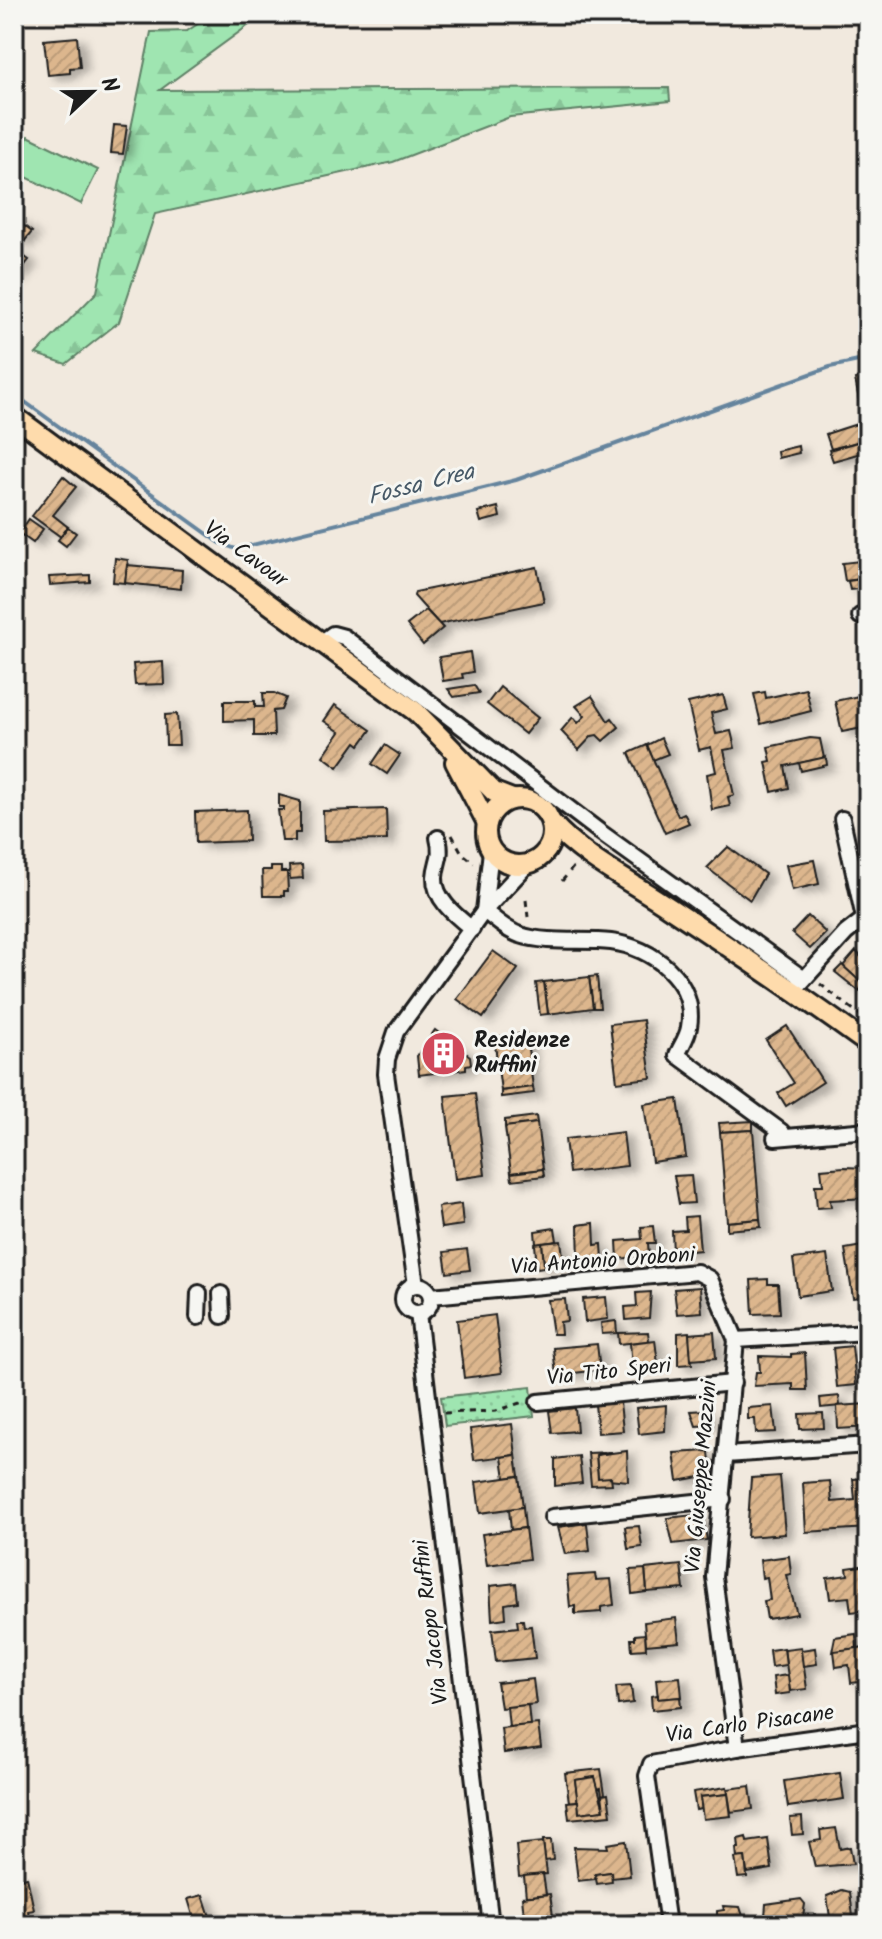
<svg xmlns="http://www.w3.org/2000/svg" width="882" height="1939" font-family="Kalam,sans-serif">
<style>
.forest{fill:url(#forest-firs);stroke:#5e8066;stroke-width:2}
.park{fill:url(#park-dots);stroke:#5e8066;stroke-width:2}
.garden{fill:#9fe5b1;stroke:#5e8066;stroke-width:2}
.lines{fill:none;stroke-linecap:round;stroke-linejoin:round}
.stream{stroke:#65849d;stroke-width:4}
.building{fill:url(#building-hatch);stroke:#1c1c1c;stroke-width:2;filter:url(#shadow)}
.minor-casing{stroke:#1c1c1c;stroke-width:20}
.major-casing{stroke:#1c1c1c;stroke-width:24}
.path{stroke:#1c1c1c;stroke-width:3;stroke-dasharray:6 6;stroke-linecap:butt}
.minor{stroke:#f6f6f2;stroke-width:14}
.major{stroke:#fedbac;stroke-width:18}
.labels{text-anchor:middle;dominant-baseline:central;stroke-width:6;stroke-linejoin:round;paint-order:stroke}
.street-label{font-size:22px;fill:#1c1c1c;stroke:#f6f6f2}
.poi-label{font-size:22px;font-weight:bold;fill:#1c1c1c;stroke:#f6f6f2;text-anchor:start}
.water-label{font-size:24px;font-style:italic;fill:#475967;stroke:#f6f6f2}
</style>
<defs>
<pattern id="forest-firs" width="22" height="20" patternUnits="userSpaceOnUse" patternTransform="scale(2)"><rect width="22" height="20" fill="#9fe5b1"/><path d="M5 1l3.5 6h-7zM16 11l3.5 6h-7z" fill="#88c498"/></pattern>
<pattern id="park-dots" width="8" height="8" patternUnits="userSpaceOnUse" patternTransform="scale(2)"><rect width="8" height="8" fill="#9fe5b1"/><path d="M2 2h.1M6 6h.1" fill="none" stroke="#88c498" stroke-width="1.8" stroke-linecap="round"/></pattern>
<pattern id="building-hatch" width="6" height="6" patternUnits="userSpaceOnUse" patternTransform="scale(2)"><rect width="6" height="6" fill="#dcb68d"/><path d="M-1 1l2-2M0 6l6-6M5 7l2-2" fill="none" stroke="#bc9c79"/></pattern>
<filter id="shadow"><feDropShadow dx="8" dy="4.5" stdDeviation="4" flood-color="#0004"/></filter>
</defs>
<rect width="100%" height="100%" fill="#f1e9de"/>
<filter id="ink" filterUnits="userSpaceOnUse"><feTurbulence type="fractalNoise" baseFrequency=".0125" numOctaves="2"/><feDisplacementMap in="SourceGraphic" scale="16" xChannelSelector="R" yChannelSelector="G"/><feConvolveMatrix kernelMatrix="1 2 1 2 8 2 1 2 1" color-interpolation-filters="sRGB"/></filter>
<g filter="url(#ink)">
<polygon class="forest" points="213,14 246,14 253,22 160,90 669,88 670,101 510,117 393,162 155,214 119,322 66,364 36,354 97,292 151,32 187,31"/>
<polygon class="park" points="531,1387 534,1416 445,1426 441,1397"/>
<polygon class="garden" points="28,136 98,170 81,204 14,171"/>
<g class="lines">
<g class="stream">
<polyline points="867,19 862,28 868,49"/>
<polyline points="14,394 220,543 236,549 516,480 830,367 868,359"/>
</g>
</g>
<g class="building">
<polygon points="77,37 80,67 70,68 70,73 48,75 44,40"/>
<polygon points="114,125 127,126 123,154 111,153"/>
<polygon points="14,218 32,232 23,243 17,238 14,242"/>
<polygon points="18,252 29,260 14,279 14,253"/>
<polygon points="868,376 868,439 831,449 826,434 863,422 855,379"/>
<polygon points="868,439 868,451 833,461 829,450"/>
<polygon points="798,446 799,453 778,458 777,451"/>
<polygon points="63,476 76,487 53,515 68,527 61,537 32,516"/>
<polygon points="498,507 500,517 481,522 478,512"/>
<polygon points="29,519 43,529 33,543 19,533"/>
<polygon points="68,527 76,533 66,546 58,540"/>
<polygon points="115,558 128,560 125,583 113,582"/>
<polygon points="868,560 868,578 845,581 842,563"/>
<polygon points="127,565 182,570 181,589 125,583"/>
<polygon points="537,567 544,602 439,624 414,596 415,592"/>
<polygon points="90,575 90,582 50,585 49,577"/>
<polygon points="868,578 868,588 850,590 848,581"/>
<polygon points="426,610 443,628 423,645 407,625"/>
<polygon points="470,652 473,672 462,674 463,678 443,681 439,657"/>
<polygon points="163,662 164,684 135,685 133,664"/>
<polygon points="474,685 479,693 454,697 448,689"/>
<polygon points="500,687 538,718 525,734 487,704"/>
<polygon points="806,689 811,711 761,724 754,694 765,692 766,698"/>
<polygon points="263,693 274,693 286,698 281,710 273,711 274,736 254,736 254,720 224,721 224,701 255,701 255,707 264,707"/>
<polygon points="868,694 868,727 842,732 835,701"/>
<polygon points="723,695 727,709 711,713 716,734 731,731 735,748 724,750 734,795 728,797 730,806 712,810 707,774 716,772 711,747 699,750 688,703"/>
<polygon points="592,696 608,721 612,718 619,727 603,741 597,735 592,736 579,750 561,731 573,717 578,723 585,716 576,706"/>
<polygon points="335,705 371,730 360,745 356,742 338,767 323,756 340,732 324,721"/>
<polygon points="177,714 179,745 166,745 165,715"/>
<polygon points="661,738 668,754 653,760 647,745"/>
<polygon points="810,738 820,739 824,758 785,766 789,788 772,792 766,762 771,761 768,747"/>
<polygon points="385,745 400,755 387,774 372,764"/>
<polygon points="647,745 678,816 684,813 689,823 665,833 629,753"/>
<polygon points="826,757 827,765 801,771 799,763"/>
<polygon points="279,795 300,801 300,833 295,833 295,841 282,841 278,810 284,810 284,807 279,807"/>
<polygon points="386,809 387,840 324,841 323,811"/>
<polygon points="247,810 248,841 196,843 195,812"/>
<polygon points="728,847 765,874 750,900 707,868"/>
<polygon points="814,860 819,884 792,890 786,865"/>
<polygon points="302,865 303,878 290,879 289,866"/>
<polygon points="271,867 281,867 281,872 287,872 288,891 284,891 284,896 263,896 262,870 271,870"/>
<polygon points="808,916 826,933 810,949 792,933"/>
<polygon points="493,951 518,969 483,1018 457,999"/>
<polygon points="856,951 868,965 866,987 843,966"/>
<polygon points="842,965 864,985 859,991 835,972"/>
<polygon points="597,976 600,1008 593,1008 589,977"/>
<polygon points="589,977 593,1008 548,1014 544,982"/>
<polygon points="544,982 548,1014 540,1015 536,983"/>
<polygon points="643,1020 651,1078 617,1082 610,1024"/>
<polygon points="787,1026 823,1082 786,1106 778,1093 794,1083 766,1040"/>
<polygon points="435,1030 470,1056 471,1064 466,1065 466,1069 419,1075 417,1056"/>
<polygon points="526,1033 527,1041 495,1045 494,1037"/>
<polygon points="527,1041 533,1087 501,1091 495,1045"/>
<polygon points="533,1087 534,1093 501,1097 501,1091"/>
<polygon points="475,1093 485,1175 455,1179 445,1096"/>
<polygon points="678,1099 686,1157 652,1162 644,1104"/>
<polygon points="536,1116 537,1123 505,1127 505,1120"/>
<polygon points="753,1121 753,1130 720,1132 719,1123"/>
<polygon points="537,1123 543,1169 511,1173 505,1127"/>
<polygon points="753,1130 760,1219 727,1222 720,1132"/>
<polygon points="623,1132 627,1166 569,1173 565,1139"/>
<polygon points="844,1167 866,1168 868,1198 830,1200 831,1207 817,1208 815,1185 823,1185 821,1169"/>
<polygon points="543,1169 544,1176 512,1180 511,1173"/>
<polygon points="691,1175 694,1203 679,1204 674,1176"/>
<polygon points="461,1204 463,1225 441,1228 438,1207"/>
<polygon points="697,1216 700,1250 673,1253 672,1231 686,1230 685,1217"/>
<polygon points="760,1219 761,1227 727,1230 727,1222"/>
<polygon points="594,1223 595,1245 602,1244 603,1260 579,1262 578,1225"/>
<polygon points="653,1226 655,1243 648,1243 649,1256 618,1259 617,1241 642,1239 641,1227"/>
<polygon points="555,1228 557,1241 536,1244 535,1231"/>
<polygon points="561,1241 564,1263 544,1265 542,1243"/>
<polygon points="542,1243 544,1267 537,1268 535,1244"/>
<polygon points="868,1245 868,1296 853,1298 845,1249"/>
<polygon points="467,1249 470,1270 447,1273 444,1252"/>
<polygon points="827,1255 832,1291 798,1296 793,1259"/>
<polygon points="768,1279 768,1284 778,1284 780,1313 753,1314 751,1280"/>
<polygon points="700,1287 702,1312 677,1314 674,1289"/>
<polygon points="651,1292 649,1318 626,1320 625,1307 637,1306 636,1293"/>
<polygon points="606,1297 608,1319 585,1322 583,1299"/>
<polygon points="565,1299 567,1321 560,1322 561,1334 553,1334 548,1300"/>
<polygon points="495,1315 502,1373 464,1378 457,1320"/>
<polygon points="616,1321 617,1333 602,1334 601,1323"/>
<polygon points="648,1332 649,1341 619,1344 618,1333"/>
<polygon points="689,1332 692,1364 678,1365 678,1333"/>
<polygon points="714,1332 716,1358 691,1360 689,1334"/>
<polygon points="655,1340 658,1364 632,1366 630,1343"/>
<polygon points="597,1344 600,1370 556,1375 553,1348"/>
<polygon points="852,1346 856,1385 837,1387 833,1348"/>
<polygon points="805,1353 807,1390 793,1390 793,1384 754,1386 756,1372 760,1372 759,1356 791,1357 791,1354"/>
<polygon points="839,1396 840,1406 821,1408 820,1398"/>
<polygon points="620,1402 623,1431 598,1433 595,1405"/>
<polygon points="868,1404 868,1427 838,1429 837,1406"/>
<polygon points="666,1405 665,1431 639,1434 636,1408"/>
<polygon points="773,1406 776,1432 756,1433 755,1419 748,1419 748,1408"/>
<polygon points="575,1408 577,1431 552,1433 549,1411"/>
<polygon points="707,1410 709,1425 696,1426 691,1411"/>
<polygon points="823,1413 824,1428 800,1429 799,1414"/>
<polygon points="512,1424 516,1455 474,1460 470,1429"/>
<polygon points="627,1451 628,1481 598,1478 596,1455"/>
<polygon points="709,1451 711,1475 678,1481 674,1453"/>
<polygon points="612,1452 596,1455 598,1478 611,1477 612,1484 591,1485 588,1453"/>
<polygon points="516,1455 519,1476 505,1478 502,1457"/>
<polygon points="579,1456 582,1483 555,1486 555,1459"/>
<polygon points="519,1476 523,1507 480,1513 476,1482"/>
<polygon points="780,1476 785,1534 747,1537 751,1478"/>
<polygon points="868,1478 868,1528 806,1532 803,1483 830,1481 832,1502 855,1500 853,1479"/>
<polygon points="523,1507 525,1528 511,1530 509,1509"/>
<polygon points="702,1514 707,1540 673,1544 667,1518"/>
<polygon points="587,1523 590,1551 565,1554 558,1527"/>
<polygon points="639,1526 642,1547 628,1549 625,1527"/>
<polygon points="525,1528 529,1559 487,1565 482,1534"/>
<polygon points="789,1556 791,1574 786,1575 797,1614 767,1619 764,1601 770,1600 767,1577 762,1578 760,1560"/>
<polygon points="681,1565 684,1589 647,1592 645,1569"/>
<polygon points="868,1565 868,1610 851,1612 849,1597 830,1599 827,1578 848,1575 847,1568"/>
<polygon points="645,1569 647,1592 632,1594 630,1570"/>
<polygon points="595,1574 596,1580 611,1579 614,1605 601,1607 601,1612 575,1614 575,1606 570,1607 567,1576"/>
<polygon points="516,1583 518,1602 505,1604 506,1618 492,1620 490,1586"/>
<polygon points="676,1618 679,1642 646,1645 644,1622"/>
<polygon points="517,1620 523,1620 524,1627 531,1626 535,1658 496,1662 492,1630 518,1627"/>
<polygon points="645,1634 646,1649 632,1650 631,1639 635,1639 635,1635"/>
<polygon points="856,1634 857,1648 832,1652 835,1637"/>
<polygon points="867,1635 868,1635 868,1681 851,1683 849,1665 836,1667 834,1651 865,1647"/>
<polygon points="801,1647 807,1689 790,1691 784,1649"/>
<polygon points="784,1648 786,1665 771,1667 769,1650"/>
<polygon points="815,1648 817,1664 803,1666 801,1650"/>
<polygon points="788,1675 790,1693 775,1695 773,1677"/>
<polygon points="680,1677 682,1697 658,1699 656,1679"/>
<polygon points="533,1679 536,1704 501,1708 497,1683"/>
<polygon points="631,1686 633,1703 618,1705 616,1687"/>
<polygon points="658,1695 658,1699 680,1697 681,1707 652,1710 651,1696"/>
<polygon points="528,1705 530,1725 509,1727 507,1707"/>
<polygon points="538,1724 541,1748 504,1753 501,1728"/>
<polygon points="601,1769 605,1794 602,1795 601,1788 597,1789 595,1777 575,1780 578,1801 569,1802 565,1773"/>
<polygon points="840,1773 844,1799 788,1807 784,1781"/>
<polygon points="595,1777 604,1810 579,1813 575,1780"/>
<polygon points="750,1786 753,1809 731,1812 727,1789"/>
<polygon points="727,1787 728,1794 700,1797 702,1809 696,1810 693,1792"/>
<polygon points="608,1794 611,1815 569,1819 567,1802 578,1801 579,1813 604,1810 602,1795"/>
<polygon points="728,1794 731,1816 703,1819 700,1797"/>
<polygon points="802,1817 803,1834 792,1835 790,1818"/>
<polygon points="836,1828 840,1849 850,1847 853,1864 815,1867 809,1842 821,1840 820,1830"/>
<polygon points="746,1837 747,1842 768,1839 772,1869 747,1873 745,1857 737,1858 736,1848 739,1848 738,1839"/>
<polygon points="543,1840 551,1840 553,1860 545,1861"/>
<polygon points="626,1841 630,1876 611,1878 611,1872 595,1874 596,1879 578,1881 574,1847 608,1848 607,1844"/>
<polygon points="543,1842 547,1874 519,1877 516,1845"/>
<polygon points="745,1857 747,1877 738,1878 735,1858"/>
<polygon points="611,1872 612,1882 597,1884 595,1874"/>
<polygon points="543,1874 546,1894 526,1897 524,1876"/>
<polygon points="27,1877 34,1910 28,1911 31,1925 14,1925 14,1911 19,1910 14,1880"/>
<polygon points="842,1890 850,1892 854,1925 831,1925 827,1896"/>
<polygon points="550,1894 554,1924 525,1925 522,1897"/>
<polygon points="203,1895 212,1923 214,1925 196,1925 188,1899"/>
<polygon points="801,1899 805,1904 803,1917 769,1921 765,1916 766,1904"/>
<polygon points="723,1906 740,1907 746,1925 717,1925 717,1911 724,1910"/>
<polygon points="639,1914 641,1925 607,1925 606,1919"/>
</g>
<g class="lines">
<defs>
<g id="minor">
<polyline points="860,616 868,615"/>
<polyline points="322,642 333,634 344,637 600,832 804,979"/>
<polyline points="842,819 864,918"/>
<path d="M438,838C443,857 436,861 435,877C434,899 456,916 472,929"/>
<path d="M484,911C495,919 507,931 520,935C548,944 582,939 611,942C652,947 697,981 689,1027C688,1036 681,1046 677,1055L782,1132"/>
<polyline points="484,911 491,851"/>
<polyline points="798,986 846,933 868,916"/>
<polyline points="775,1138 868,1130"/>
<polyline points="416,1285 386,1074 387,1059 396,1032 484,911 527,865"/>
<circle cx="417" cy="1299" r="14"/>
<polyline points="221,1294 222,1316"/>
<polyline points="431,1296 697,1272 710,1279 736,1340"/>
<polyline points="418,1313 491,1925"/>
<polyline points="198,1317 199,1293"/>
<polyline points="538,1402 733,1383"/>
<polyline points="726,1455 868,1445"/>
<polyline points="552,1517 723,1499"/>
<polyline points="737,1748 714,1577 736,1340 868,1332"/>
<polyline points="668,1925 647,1776 651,1764 737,1748 868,1730"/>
</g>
<g id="major">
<polyline points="14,416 416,712 494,792 512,799"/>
<polyline points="455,762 487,823"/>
<circle cx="519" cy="832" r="33"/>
<path d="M551,822C585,860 629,880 670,908C737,952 803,997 868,1044"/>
</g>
</defs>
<use href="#minor" class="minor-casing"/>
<use href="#major" class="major-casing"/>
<g class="path">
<polyline points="452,835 462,853 474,863"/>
<polyline points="562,881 574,866"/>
<polyline points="526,900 528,917"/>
<polyline points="820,984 868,1021"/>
<polyline points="444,1413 496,1411 523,1402"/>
</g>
<use href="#minor" class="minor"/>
<use href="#major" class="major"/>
</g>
</g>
<defs>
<symbol id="building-disc" viewBox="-11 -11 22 22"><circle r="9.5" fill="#d1495b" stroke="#f6f6f2"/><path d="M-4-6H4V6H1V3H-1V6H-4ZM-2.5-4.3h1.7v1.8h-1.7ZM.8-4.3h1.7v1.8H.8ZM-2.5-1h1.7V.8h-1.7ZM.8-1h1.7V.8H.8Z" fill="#fff"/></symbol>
</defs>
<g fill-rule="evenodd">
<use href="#building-disc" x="418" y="1028" width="51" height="51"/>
</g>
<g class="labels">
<g class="street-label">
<text transform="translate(245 555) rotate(36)">Via Cavour</text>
<text transform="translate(603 1262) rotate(-4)">Via Antonio Oroboni</text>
<text transform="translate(609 1373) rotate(-6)">Via Tito Speri</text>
<text transform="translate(702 1477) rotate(-85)">Via Giuseppe Mazzini</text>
<text transform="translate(432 1622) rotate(-97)">Via Jacopo Ruffini</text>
<text transform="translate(750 1725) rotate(-8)">Via Carlo Pisacane</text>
</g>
<g class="poi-label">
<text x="474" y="1041">Residenze<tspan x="474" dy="25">Ruffini</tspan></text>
</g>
<g class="water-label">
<text transform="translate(421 485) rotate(-14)">Fossa Crea</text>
</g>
</g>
<rect width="882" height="1939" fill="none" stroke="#f6f6f2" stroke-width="48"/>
<rect x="24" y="24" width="834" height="1891" fill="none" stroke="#1c1c1c" stroke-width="3" filter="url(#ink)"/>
<g transform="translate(92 92) rotate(68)" stroke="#f6f6f2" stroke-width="6" paint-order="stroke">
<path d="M0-6L14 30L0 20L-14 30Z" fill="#1c1c1c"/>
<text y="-12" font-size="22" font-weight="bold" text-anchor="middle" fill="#1c1c1c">N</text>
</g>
</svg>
